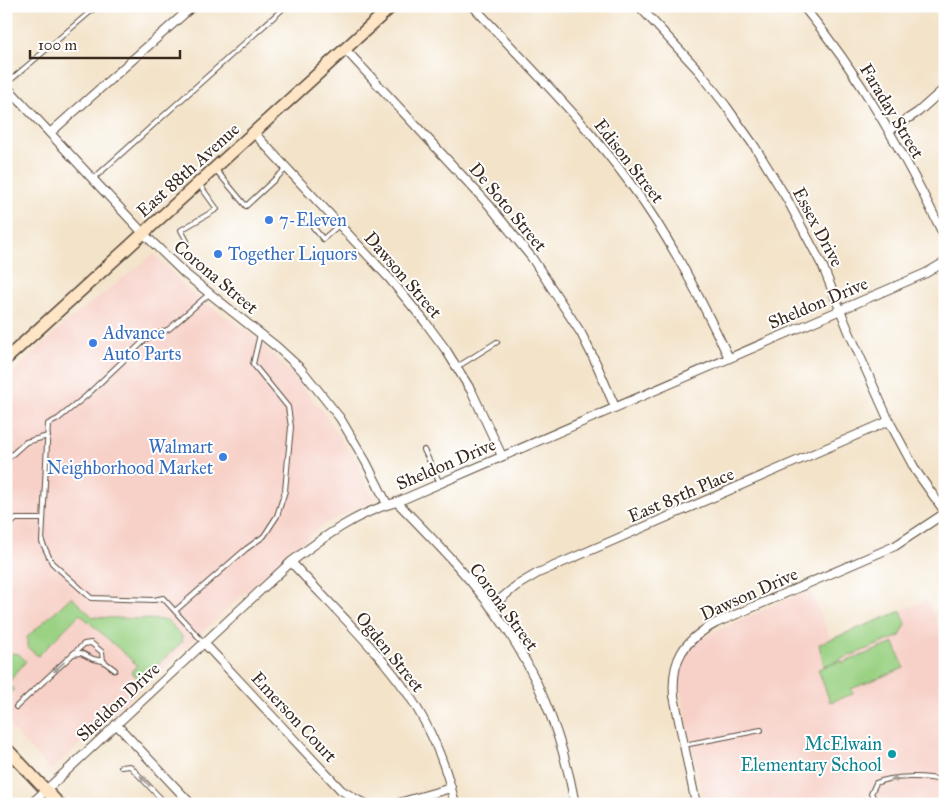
<svg xmlns="http://www.w3.org/2000/svg" width="951" height="810" font-family="'IM FELL Great Primer',serif">
<style>
.built{fill:#f7d1c8}
.green{fill:#9ad183;stroke:#6a7e50}
.lines{fill:none;stroke-linecap:round;stroke-linejoin:round}
.service-casing{stroke:#574638;stroke-width:6}
.minor-casing{stroke:#574638;stroke-width:10}
.secondary-casing{stroke:#574638;stroke-width:14}
.service{stroke:#fff;stroke-width:4}
.minor{stroke:#fff;stroke-width:8}
.secondary{stroke:#fde5c5;stroke-width:11}
.oneway{fill:#a79f9a}
.shop-dot{fill:#3f7fe0;stroke:#fff;stroke-width:2}
.culture-dot{fill:#0f9aa8;stroke:#fff;stroke-width:2}
.labels{text-anchor:middle;dominant-baseline:central;stroke-width:4;stroke-linejoin:round;paint-order:stroke}
.street-label{font-size:18px;fill:#3b2a1e;stroke:#fff}
.shop-label{font-size:18px;fill:#366cbe;stroke:#fff;text-anchor:start}
.culture-label{font-size:18px;fill:#0d838f;stroke:#fff;text-anchor:end}
</style>
<rect width="100%" height="100%" fill="#fff"/>
<filter id="ink" filterUnits="userSpaceOnUse"><feTurbulence type="fractalNoise" baseFrequency=".02" numOctaves="2"/><feDisplacementMap in="SourceGraphic" scale="10" xChannelSelector="R" yChannelSelector="G"/><feConvolveMatrix kernelMatrix="1 2 1 2 8 2 1 2 1" color-interpolation-filters="sRGB"/></filter>
<filter id="wash" filterUnits="userSpaceOnUse"><feTurbulence type="fractalNoise" baseFrequency=".0096" numOctaves="4" result="noise"/><feDisplacementMap in="SourceGraphic" scale="20" xChannelSelector="R" yChannelSelector="G"/><feGaussianBlur stdDeviation="1.12" result="paint"/><feColorMatrix in="noise" values="0 0 0 0 0 0 0 0 0 0 0 0 0 0 0 0 0 1.4 0 .05"/><feComposite in="paint" operator="in"/></filter>
<g filter="url(#wash)">
<rect width="100%" height="100%" fill="#f3e3c9"/>
<g class="built">
<polygon points="154,254 189,291 251,334 288,370 320,408 353,457 374,500 323,525 283,558 51,771 6,723 6,379 65,323"/>
<polygon points="809,589 831,638 928,600 945,645 945,804 705,804 679,685 682,665 689,650 701,638"/>
</g>
<g class="green">
<polygon points="71,597 93,617 167,620 182,636 182,642 140,681 131,672 137,665 80,614 38,656 27,647 27,637"/>
<polygon points="901,611 906,624 900,636 824,666 819,644"/>
<polygon points="894,643 904,668 851,689 853,694 830,702 818,669 841,661 842,663"/>
<polygon points="10,653 19,654 26,661 8,683 14,689 9,694 6,694 6,657"/>
</g>
</g>
<g filter="url(#ink)">
<g class="lines">
<defs>
<g id="service">
<polyline points="6,84 97,6"/>
<polyline points="216,170 246,206 287,168"/>
<polyline points="93,179 286,6"/>
<polyline points="313,227 323,239 339,225"/>
<polyline points="187,241 181,230 217,209 199,184"/>
<polyline points="457,367 497,342"/>
<polyline points="424,450 440,483"/>
<polyline points="6,460 26,442 48,436"/>
<polyline points="6,528 16,519 43,519"/>
<polyline points="175,611 246,549 264,536 277,516 285,491 288,458 291,427 288,407 253,364 260,334"/>
<polyline points="204,643 163,598 154,600 91,598 52,563 42,542 48,424 58,419 86,396 146,339 169,329 209,294"/>
<polyline points="73,654 84,644 91,643 102,652 103,661"/>
<polyline points="16,707 73,654 81,653 93,659 103,661 115,670"/>
<polyline points="684,745 761,730"/>
<polyline points="121,767 130,766 166,804"/>
<path d="M878,804L871,794L876,783C893,775 927,776 945,781"/>
<polyline points="896,804 900,802"/>
</g>
<g id="minor">
<path d="M473,6C527,65 585,121 632,186C671,239 700,298 729,358"/>
<polyline points="639,6 699,71 726,106 755,147 787,199 823,267 849,332 889,421 916,471 945,512"/>
<path d="M803,6C861,76 906,157 945,238"/>
<polyline points="345,49 489,205 532,258 581,333 596,363 615,407"/>
<polyline points="6,86 144,234 184,273 277,347 301,369 340,418 366,462 387,504"/>
<polyline points="889,131 918,112 945,88"/>
<polyline points="50,133 193,6"/>
<polyline points="254,133 389,278 426,323 446,350 472,392 502,456"/>
<path d="M397,502C436,542 477,584 508,631C542,684 564,743 575,804"/>
<path d="M291,562C324,598 361,633 391,671C422,709 444,756 455,804"/>
<polyline points="491,607 516,586 538,573 889,421"/>
<polyline points="204,643 341,790 359,801 367,804"/>
<polyline points="116,724 191,804"/>
<path d="M31,804L291,562C322,538 358,512 397,502L926,273L945,262"/>
<polyline points="395,804 451,788"/>
<path d="M696,804L674,696C671,659 684,640 716,623L895,546L945,513"/>
</g>
<g id="secondary">
<polyline points="6,359 392,6"/>
<polyline points="6,748 59,804"/>
</g>
</defs>
<use href="#service" class="service-casing"/>
<use href="#minor" class="minor-casing"/>
<use href="#secondary" class="secondary-casing"/>
<use href="#service" class="service"/>
<use href="#minor" class="minor"/>
<use href="#secondary" class="secondary"/>
</g>
<defs><path id="oneway-solid" d="M-6-.8H1V-3.2L6.5 0L1 3.2V.8H-6Z" transform="scale(1.25)"/></defs>
<g class="oneway">
<use href="#oneway-solid" transform="translate(59 667) rotate(137)"/>
<use href="#oneway-solid" transform="translate(898 779) rotate(178)"/>
<use href="#oneway-solid" transform="translate(145 781) rotate(-133)"/>
</g>
</g>
<g class="shop-dot">
<circle cx="269" cy="220" r="5"/>
<circle cx="218" cy="254" r="5"/>
<circle cx="93" cy="343" r="5"/>
<circle cx="223" cy="457" r="5"/>
</g>
<circle class="culture-dot" cx="892" cy="754" r="5"/>
<g class="labels">
<g class="street-label">
<text transform="translate(892 111) rotate(59)">Faraday Street</text>
<text transform="translate(629 161) rotate(52)">Edison Street</text>
<text transform="translate(188 170) rotate(-42)">East 88th Avenue</text>
<text transform="translate(508 207) rotate(50)">De Soto Street</text>
<text transform="translate(818 227) rotate(62)">Essex Drive</text>
<text transform="translate(403 275) rotate(49)">Dawson Street</text>
<text transform="translate(216 277) rotate(40)">Corona Street</text>
<text transform="translate(818 303) rotate(-23)">Sheldon Drive</text>
<text transform="translate(446 464) rotate(-23)">Sheldon Drive</text>
<text transform="translate(681 495) rotate(-23)">East 85th Place</text>
<text transform="translate(749 594) rotate(-24)">Dawson Drive</text>
<text transform="translate(504 607) rotate(54)">Corona Street</text>
<text transform="translate(390 652) rotate(51)">Ogden Street</text>
<text transform="translate(118 702) rotate(-43)">Sheldon Drive</text>
<text transform="translate(294 717) rotate(47)">Emerson Court</text>
</g>
<g class="shop-label">
<text x="279" y="220">7-Eleven</text>
<text x="228" y="254">Together Liquors</text>
<text x="103" y="333">Advance<tspan x="103" dy="21">Auto Parts</tspan></text>
<text x="213" y="447" text-anchor="end">Walmart<tspan x="213" dy="21">Neighborhood Market</tspan></text>
</g>
<g class="culture-label">
<text x="882" y="744">McElwain<tspan x="882" dy="21">Elementary School</tspan></text>
</g>
</g>
<rect width="951" height="810" fill="none" stroke="#fff" stroke-width="25"/>
<path d="M30 50v8h150v-8" fill="none" stroke="#3b2a1e" stroke-width="2.5"/>
<text x="38" y="50" font-size="15" fill="#3b2a1e" stroke="#ffffff" stroke-width="4" paint-order="stroke">100 m</text>
</svg>
